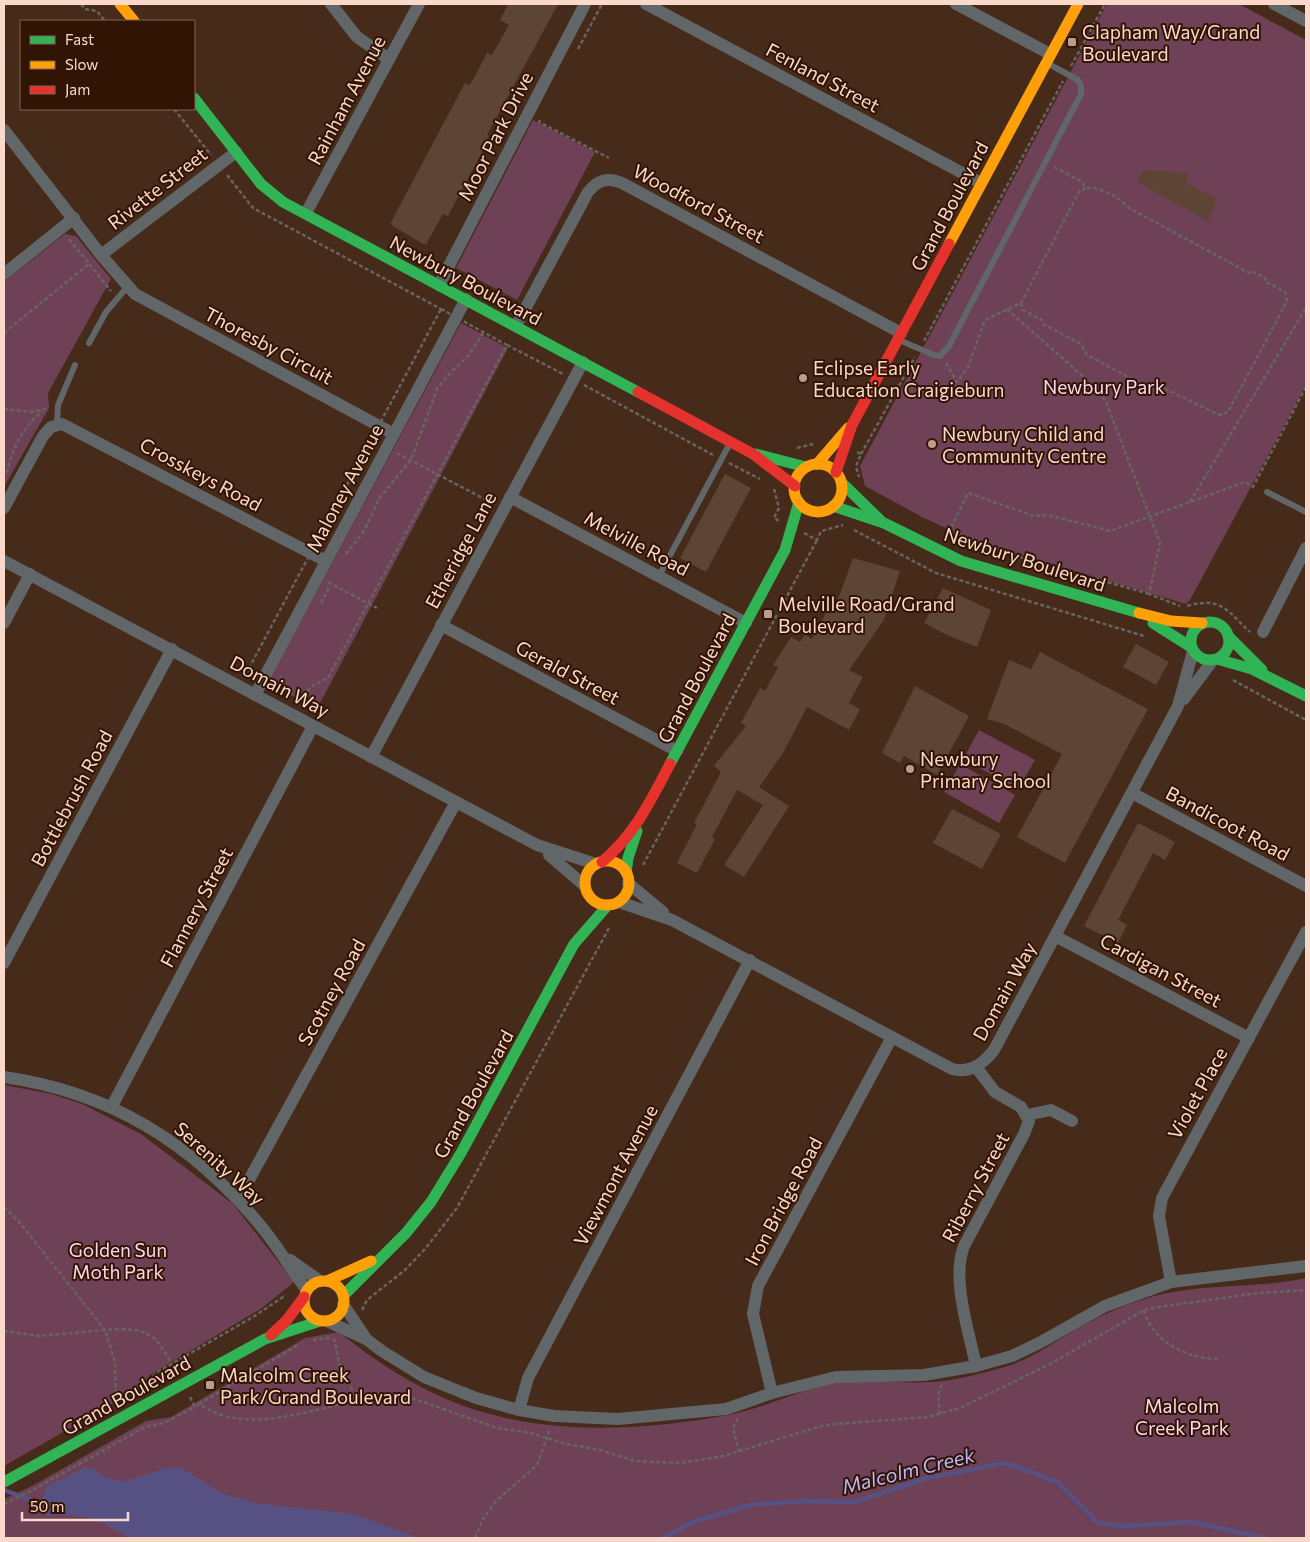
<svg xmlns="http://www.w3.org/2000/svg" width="1310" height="1542" font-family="Commissioner,sans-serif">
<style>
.green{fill:#6e4156}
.water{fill:#575183}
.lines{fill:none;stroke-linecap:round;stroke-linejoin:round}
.stream{stroke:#575183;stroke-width:4.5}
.building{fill:#5c4534}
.path{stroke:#686461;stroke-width:2.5;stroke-dasharray:4 2.5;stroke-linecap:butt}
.lane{stroke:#616668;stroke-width:6}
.street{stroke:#616668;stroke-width:12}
.fast{stroke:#30b455;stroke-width:11}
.slow{stroke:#ff9f0a;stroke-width:11}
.jam{stroke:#e5322d;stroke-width:11}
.poi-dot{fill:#bc9c8c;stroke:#321405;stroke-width:2}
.labels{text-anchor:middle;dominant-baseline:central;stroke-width:4;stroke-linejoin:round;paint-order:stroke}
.poi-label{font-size:19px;fill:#fbd9ca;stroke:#321405;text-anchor:start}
.street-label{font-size:19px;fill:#fbd9ca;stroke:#321405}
.park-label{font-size:19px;fill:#fcd7ea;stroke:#321405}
.water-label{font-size:20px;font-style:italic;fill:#bbb8fd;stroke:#321405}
</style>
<rect width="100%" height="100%" fill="#462a1a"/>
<g class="green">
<polygon points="1107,4 1239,4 1306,40 1306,385 1190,600 1186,604 974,541 924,518 865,486 860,466"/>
<polygon points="533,120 595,152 517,300 456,268"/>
<polygon points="65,234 76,236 111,279 48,393 49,408 4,487 4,282"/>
<polygon points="461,323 508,348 317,709 268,683"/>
<polygon points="979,730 1035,760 1018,789 963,759"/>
<polygon points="960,764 1015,795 999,823 944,792"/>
<polygon points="4,1085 52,1094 82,1104 141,1134 233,1204 294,1282 262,1308 150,1375 140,1388 4,1466"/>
<path d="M1306,1278V1538H4V1499L34,1485L146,1421L171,1417L305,1338L339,1332C376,1362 416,1388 461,1405C545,1436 642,1431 728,1415C765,1408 799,1390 836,1383C867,1378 901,1384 933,1382C957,1380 984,1373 1008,1366C1032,1358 1053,1343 1075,1330C1097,1317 1121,1306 1145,1299C1198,1282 1253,1290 1306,1278Z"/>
</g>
<path class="water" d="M170,1467L184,1469L222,1494L255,1503L354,1514L418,1538H129C95,1518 86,1514 46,1516L42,1502L46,1487L84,1468H92L104,1477L122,1482Z"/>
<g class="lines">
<g class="stream">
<polyline points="4,1490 33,1501 48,1501"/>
<polyline points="663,1538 695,1521 752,1505 804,1501 855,1502 927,1478 1006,1463 1057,1482 1098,1523 1123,1526 1192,1522 1265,1538"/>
</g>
</g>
<g class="building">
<polygon points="508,4 558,4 487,135 489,136 480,156 448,216 443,214 426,244 423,244 390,224 465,83 469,85 474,78 487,53 492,55 509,25 500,20"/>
<polygon points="1143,170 1187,173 1187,183 1215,198 1214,209 1208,221 1137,182"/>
<polygon points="725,474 751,488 706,572 680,558"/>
<polygon points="853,558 900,571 884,620 849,670 863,677 849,703 860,709 849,730 807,707 783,753 759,787 789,806 744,877 724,865 763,805 737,790 712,837 715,839 697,873 677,863 697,824 694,823 721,772 714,766 746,726 741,723 760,688 765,691 778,667 773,665 791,637 800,642 805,635 812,639 831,603 836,605"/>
<polygon points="943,588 991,610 977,647 947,635 924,623"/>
<polygon points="1136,644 1169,662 1156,685 1123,667"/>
<polygon points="1040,652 1148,709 1065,863 1017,837 1062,754 1004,724 987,719 1009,660 1031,669"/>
<polygon points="915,686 969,716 937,775 904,756 900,763 882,753"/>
<polygon points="952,809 1001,834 982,869 933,843"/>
<polygon points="1138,823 1175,842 1165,860 1153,853 1118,920 1127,925 1118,943 1084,926"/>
</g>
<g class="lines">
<g class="path">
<polyline points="81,4 85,9 97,11 105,21"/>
<polyline points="578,49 602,4"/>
<polyline points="1071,66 1105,4"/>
<polyline points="174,109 211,155"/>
<polyline points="540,120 539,122 609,158"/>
<polyline points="227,175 253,208 441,309"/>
<polyline points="69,239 111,291"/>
<polyline points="500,301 504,295"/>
<path d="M1021,303L1023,310L1042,320L1043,324L1081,344L1087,355L1147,387L1158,385L1219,415L1228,412L1287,301L1285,292L1266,282L1265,278L1253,272L1251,274L1129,208C1120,197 1100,187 1086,188"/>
<polygon points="441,309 507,345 328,678 310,687 303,700 248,670"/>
<polyline points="1007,309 1096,388 1106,402 1160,543 1149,594 1180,606"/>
<polyline points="4,333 89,264"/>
<polyline points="924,341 1063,81"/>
<polyline points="507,345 563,374"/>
<polyline points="946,363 957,382 968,367 985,320 1021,303 1080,190 1086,188 1082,182 1052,166"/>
<polyline points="584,385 713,455"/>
<polyline points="4,409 34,412 47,408"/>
<polyline points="797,448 813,444"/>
<polyline points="857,452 861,454 856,466 859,477"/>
<polyline points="397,453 492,503"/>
<polyline points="861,454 915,357"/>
<polyline points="729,463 760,479"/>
<path d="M7,473C13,447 22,429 42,411"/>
<polyline points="774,489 779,508 774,518 779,521"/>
<polyline points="1190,502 1306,308"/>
<polyline points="854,530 936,573 1144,636"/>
<polyline points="804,533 817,540 821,531 843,525"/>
<polyline points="346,554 364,531 380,497 411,460 437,389 451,372 468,356 483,333"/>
<polyline points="328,582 377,608"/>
<polyline points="1149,594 1020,557 949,532 968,493 1034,516 1048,515 1110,531 1245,482 1253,487 1306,387"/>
<polyline points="321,603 330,585"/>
<path d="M1187,606C1222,596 1227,611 1250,632"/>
<polyline points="1233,680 1306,720"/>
<polyline points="278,686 282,676"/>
<polyline points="643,865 817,540"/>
<path d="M4,1207L21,1224L105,1330C149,1327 155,1332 175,1371"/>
<polyline points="362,1310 367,1300 405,1270 425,1249 457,1208 609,928"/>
<path d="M1144,1310C1152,1342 1188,1359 1218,1359"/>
<polyline points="4,1331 39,1336 105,1330 115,1362 116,1405"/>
<polyline points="334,1338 339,1364 351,1385 354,1400"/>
<polyline points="313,1340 330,1338"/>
<polyline points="145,1387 156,1373 253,1317 286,1295"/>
<path d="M190,1397L195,1407L199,1404C262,1447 345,1386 415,1399L497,1428L530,1433L567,1444L601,1450L634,1461L680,1463L723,1456L825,1425L927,1417L960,1408L1050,1364L1144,1310L1152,1308L1258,1293L1306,1290"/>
<polyline points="199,1404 298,1345"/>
<polyline points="940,1414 938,1395 942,1384"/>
<polyline points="738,1418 733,1428 739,1452"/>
<polyline points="4,1504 31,1491 145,1427 164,1423 195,1407"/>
<polyline points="475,1538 483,1519 496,1501 537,1465 550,1429"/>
</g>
<g class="lane">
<polyline points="899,340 934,355 940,356 949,346 1081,94 1081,85 1078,80 1047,63"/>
<polyline points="89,343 106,312 128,286"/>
<polyline points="57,424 58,405 75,365"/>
<polyline points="1267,492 1306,512"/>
<polyline points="659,576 730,443"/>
</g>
<g class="street">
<polyline points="331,4 357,37 389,59"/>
<polyline points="646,4 981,183"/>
<polyline points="956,4 1050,54"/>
<polyline points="1274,4 1306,21"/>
<polyline points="4,130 101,255 135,294 394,434"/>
<polyline points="306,213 419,4"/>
<polyline points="101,255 236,152"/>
<polyline points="4,274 74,218"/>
<polyline points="439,285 585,4"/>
<path d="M516,326L588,192C598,180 607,177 622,183L901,333"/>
<polyline points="510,497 746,623"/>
<polyline points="4,508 43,436 51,427 62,424 326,561"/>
<polyline points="4,561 537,845 596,864"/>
<polyline points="4,623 30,574"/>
<polyline points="441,625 677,751"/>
<polyline points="1263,632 1306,548"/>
<polyline points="255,695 466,299"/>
<polyline points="1184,699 1213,660"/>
<polyline points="371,757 583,362"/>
<polyline points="1132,793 1306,886"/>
<polyline points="549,855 585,886"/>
<polyline points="628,883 663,912"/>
<path d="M619,902L672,920L952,1069C970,1074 983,1064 994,1050L1178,706L1193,651"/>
<polyline points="1055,936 1249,1038"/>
<polyline points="4,963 172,649"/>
<path d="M976,1067L995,1092L1021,1107L1029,1121L1024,1134L964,1246C951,1279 969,1331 976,1366"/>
<path d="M4,1077C110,1092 192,1143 260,1225C278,1246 290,1269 307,1290"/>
<polyline points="112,1106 313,726"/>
<polyline points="1027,1115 1051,1110 1072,1121"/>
<polyline points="238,1200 456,802"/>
<polyline points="290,1260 320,1281"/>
<polyline points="1171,1282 1159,1216 1162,1198 1306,932"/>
<polyline points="343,1304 365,1337"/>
<polyline points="327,1321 366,1339 382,1351 424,1377 476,1398 519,1410 554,1416 618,1419 726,1409 772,1393 836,1377 924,1375 976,1366 1012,1356 1041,1342 1105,1306 1171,1282 1306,1266"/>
<polyline points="772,1393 753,1314 758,1286 892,1037"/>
<polyline points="519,1410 528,1378 750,960"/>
</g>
<g class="fast">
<polyline points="194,98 261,184 283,202 638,392"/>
<polyline points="756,454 806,467"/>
<polyline points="841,482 880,520"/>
<polyline points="833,506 884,523 961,561 1139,613"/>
<circle cx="1210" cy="641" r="19"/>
<polyline points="1153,623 1191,647"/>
<polyline points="1228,636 1262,670"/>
<polyline points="1217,659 1252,669 1306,696"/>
<polyline points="670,764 785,550 799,502"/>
<polyline points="626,873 628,858 637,831"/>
<polyline points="343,1296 406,1233 431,1202 461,1153 574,944 608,905"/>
<polyline points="4,1482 265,1339 320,1321"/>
</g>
<g class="slow">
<polyline points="120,4 134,21"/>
<polyline points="949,244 1078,4"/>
<polyline points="817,464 848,428"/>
<circle cx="818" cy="488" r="24"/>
<polyline points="1139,613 1171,621 1202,623"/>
<circle cx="607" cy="883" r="22"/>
<polyline points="327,1281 371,1261"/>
<circle cx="324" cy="1301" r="20"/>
</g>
<g class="jam">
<polyline points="638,392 753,454 795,486"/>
<polyline points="836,472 852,425 949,244"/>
<path d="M602,862C635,834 650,802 670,764"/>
<polyline points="271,1335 287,1320 304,1297"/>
</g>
</g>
<g class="poi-dot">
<rect x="1067" y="37" width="10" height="10" rx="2.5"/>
<circle cx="803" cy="378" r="5"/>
<circle cx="932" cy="444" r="5"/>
<rect x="763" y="609" width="10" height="10" rx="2.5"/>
<circle cx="910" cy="769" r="5"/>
<rect x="205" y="1380" width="10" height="10" rx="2.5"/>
</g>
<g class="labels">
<g class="poi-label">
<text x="1082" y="31">Clapham Way/Grand<tspan x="1082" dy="22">Boulevard</tspan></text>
<text x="813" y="367">Eclipse Early<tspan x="813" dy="22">Education Craigieburn</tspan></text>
<text x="942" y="433">Newbury Child and<tspan x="942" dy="22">Community Centre</tspan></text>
<text x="778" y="603">Melville Road/Grand<tspan x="778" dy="22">Boulevard</tspan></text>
<text x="920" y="758">Newbury<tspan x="920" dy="22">Primary School</tspan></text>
<text x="220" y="1374">Malcolm Creek<tspan x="220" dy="22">Park/Grand Boulevard</tspan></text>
</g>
<g class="street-label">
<text transform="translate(823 77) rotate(28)">Fenland Street</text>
<text transform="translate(346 100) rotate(-62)">Rainham Avenue</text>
<text transform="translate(495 136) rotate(-63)">Moor Park Drive</text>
<text transform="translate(157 188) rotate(-38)">Rivette Street</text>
<text transform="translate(699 203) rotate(28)">Woodford Street</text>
<text transform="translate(949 206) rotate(-62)">Grand Boulevard</text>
<text transform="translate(466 280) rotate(28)">Newbury Boulevard</text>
<text transform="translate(269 345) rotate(28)">Thoresby Circuit</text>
<text transform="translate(201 474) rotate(28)">Crosskeys Road</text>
<text transform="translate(344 488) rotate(-62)">Maloney Avenue</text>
<text transform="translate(637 543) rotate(28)">Melville Road</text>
<text transform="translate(460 550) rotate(-62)">Etheridge Lane</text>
<text transform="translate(1025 559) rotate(18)">Newbury Boulevard</text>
<text transform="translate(568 672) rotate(28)">Gerald Street</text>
<text transform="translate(696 678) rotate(-62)">Grand Boulevard</text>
<text transform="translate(280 686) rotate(28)">Domain Way</text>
<text transform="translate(71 798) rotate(-62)">Bottlebrush Road</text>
<text transform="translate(1228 823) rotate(28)">Bandicoot Road</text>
<text transform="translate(196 907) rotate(-62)">Flannery Street</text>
<text transform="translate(1161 970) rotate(28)">Cardigan Street</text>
<text transform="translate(1004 991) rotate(-61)">Domain Way</text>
<text transform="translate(331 992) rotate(-61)">Scotney Road</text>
<text transform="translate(1197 1093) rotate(-61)">Violet Place</text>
<text transform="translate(473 1094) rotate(-61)">Grand Boulevard</text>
<text transform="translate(220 1163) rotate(42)">Serenity Way</text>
<text transform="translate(615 1175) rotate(-62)">Viewmont Avenue</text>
<text transform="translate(975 1187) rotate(-62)">Riberry Street</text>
<text transform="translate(783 1201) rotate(-62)">Iron Bridge Road</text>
<text transform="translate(126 1395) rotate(-29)">Grand Boulevard</text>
</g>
<g class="park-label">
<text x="1104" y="386">Newbury Park</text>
<text x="118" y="1249">Golden Sun<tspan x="118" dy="22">Moth Park</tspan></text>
<text x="1182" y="1405">Malcolm<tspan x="1182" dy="22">Creek Park</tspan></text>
</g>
<g class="water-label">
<text transform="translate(908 1470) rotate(-14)">Malcolm Creek</text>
</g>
</g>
<rect width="1310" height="1542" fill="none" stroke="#fbd9ca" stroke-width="10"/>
<rect x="20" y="20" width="175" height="90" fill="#321405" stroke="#826354"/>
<rect x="30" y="36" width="25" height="8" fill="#30b455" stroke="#826354"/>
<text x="65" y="45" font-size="15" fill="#fbd9ca">Fast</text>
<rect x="30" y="61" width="25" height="8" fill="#ff9f0a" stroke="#826354"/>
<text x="65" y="70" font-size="15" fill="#fbd9ca">Slow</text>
<rect x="30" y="86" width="25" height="8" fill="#e5322d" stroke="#826354"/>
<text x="65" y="95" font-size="15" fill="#fbd9ca">Jam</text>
<path d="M22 1512v8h106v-8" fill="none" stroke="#fbd9ca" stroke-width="2.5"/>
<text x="30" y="1512" font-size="15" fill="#fbd9ca" stroke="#321405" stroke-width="4" paint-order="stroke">50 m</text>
</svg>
